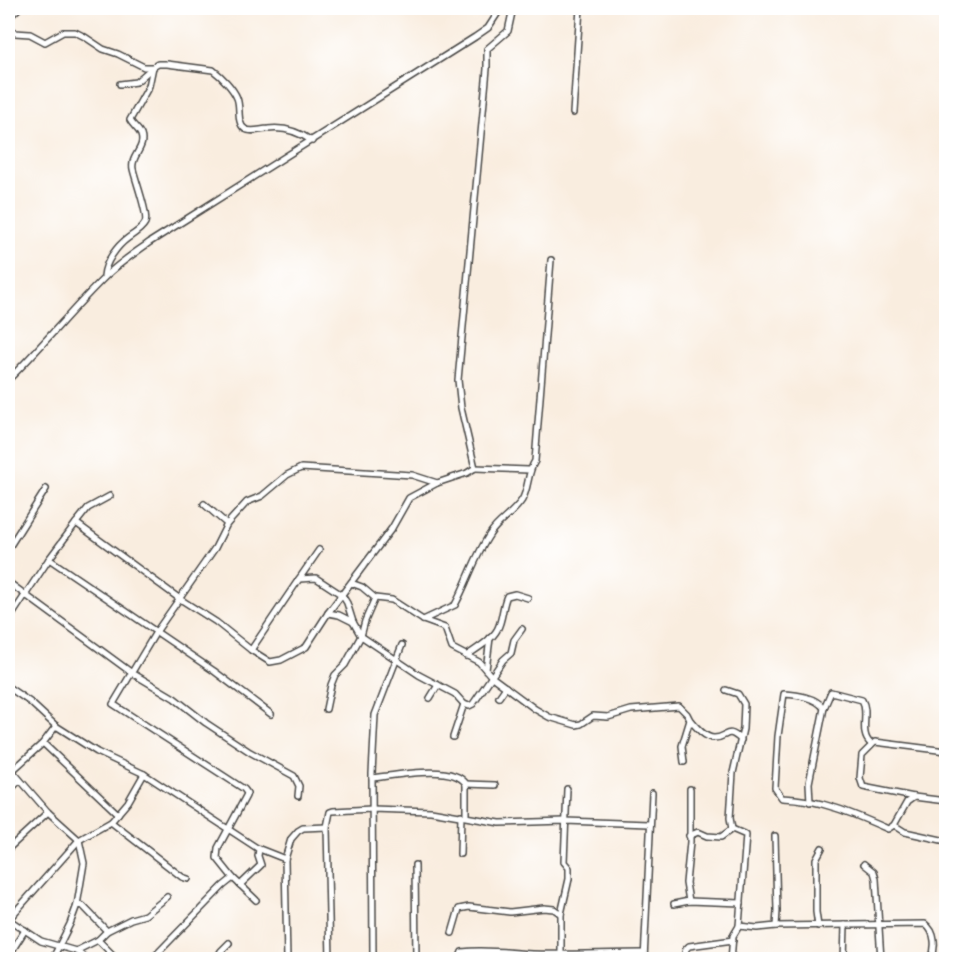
<svg xmlns="http://www.w3.org/2000/svg" width="954" height="967" font-family="'Balsamiq Sans',sans-serif">
<style>
.lines{fill:none;stroke-linecap:round;stroke-linejoin:round}
.street-casing{stroke:#4a4846;stroke-width:8}
.street{stroke:#fff;stroke-width:5}
</style>
<rect width="100%" height="100%" fill="#fff"/>
<filter id="ink" filterUnits="userSpaceOnUse"><feTurbulence type="fractalNoise" baseFrequency=".0167" numOctaves="2"/><feDisplacementMap in="SourceGraphic" scale="12" xChannelSelector="R" yChannelSelector="G"/><feConvolveMatrix kernelMatrix="1 2 1 2 8 2 1 2 1" color-interpolation-filters="sRGB"/></filter>
<filter id="wash" filterUnits="userSpaceOnUse"><feTurbulence type="fractalNoise" baseFrequency=".008" numOctaves="4" result="noise"/><feDisplacementMap in="SourceGraphic" scale="24" xChannelSelector="R" yChannelSelector="G"/><feGaussianBlur stdDeviation="1.35" result="paint"/><feColorMatrix in="noise" values="0 0 0 0 0 0 0 0 0 0 0 0 0 0 0 0 0 1.4 0 .05"/><feComposite in="paint" operator="in"/></filter>
<g filter="url(#wash)">
<rect width="100%" height="100%" fill="#f9eddf"/>
</g>
<g filter="url(#ink)">
<g class="lines">
<defs>
<g id="street">
<polyline points="8,18 19,8"/>
<path d="M8,25L15,33L30,34L45,42L63,32H75L85,37L103,49L118,54L144,67H153L158,64H167L213,70C221,76 233,88 237,98C241,107 236,123 245,129C251,133 261,129 268,129C283,127 299,132 312,141"/>
<polyline points="120,84 136,82 152,68"/>
<polyline points="573,113 580,8"/>
<path d="M104,276C105,262 117,246 128,238C134,234 142,229 145,223C149,216 135,179 133,169C130,156 146,148 141,135C139,129 133,126 130,120L149,86L153,67"/>
<path d="M8,380C42,347 72,309 106,276C119,263 135,253 150,242L475,37L488,28L501,8"/>
<polyline points="475,468 529,470"/>
<polyline points="204,504 227,524"/>
<polyline points="76,523 180,599 216,622 251,650 270,662 281,660 306,647 328,613 392,528 409,498 437,483 467,473 475,468 461,408 458,380 487,69 487,49 508,31 513,8"/>
<polyline points="8,549 46,489"/>
<polyline points="49,559 214,671 271,714"/>
<polyline points="299,579 319,550"/>
<polyline points="8,582 132,673 174,698 206,723 250,752 294,776 299,786 298,796"/>
<polyline points="351,583 362,587 375,598 392,600 423,620 445,628 452,648 479,662 492,677 535,709 549,717 576,725 581,724 593,716 608,717 631,710 679,706 687,714 690,720 682,746 684,762"/>
<polyline points="328,613 339,615 353,622 361,636 419,675 455,694 464,704 469,706 473,704 503,660 511,653 514,640 522,629"/>
<path d="M423,620L455,605C468,581 475,556 490,534C499,520 512,515 522,500C529,488 527,473 535,461L551,260"/>
<polyline points="8,621 49,559 76,523 88,508 110,496"/>
<polyline points="251,650 299,579 316,578 342,595 347,603 353,622"/>
<path d="M466,656C476,649 491,641 497,630C503,620 502,606 507,596L515,594L528,598"/>
<polyline points="486,670 490,638"/>
<polyline points="8,687 30,702 56,726 97,752 144,774 257,848 285,859"/>
<polyline points="726,690 738,694 744,704 743,729 733,773 730,818 732,829"/>
<polyline points="499,697 506,687"/>
<polyline points="430,698 438,685"/>
<path d="M824,708C815,697 798,695 784,694L778,736L775,788L782,798C820,799 854,814 888,829L894,825"/>
<polyline points="326,709 331,685 335,675 345,665 361,636 365,621 375,598"/>
<path d="M690,720C696,727 705,738 714,738C728,738 726,726 741,740"/>
<polyline points="453,737 464,704"/>
<polyline points="43,743 118,814"/>
<polyline points="946,751 875,742 862,755 860,778 863,787 914,797 946,801"/>
<polyline points="8,766 48,812 79,840 84,863 77,905"/>
<polyline points="12,771 43,743 56,726"/>
<path d="M372,778C393,776 454,763 466,784V816"/>
<polyline points="466,784 495,785"/>
<polyline points="8,792 20,780"/>
<polyline points="914,797 907,802 894,825 905,832 946,841"/>
<path d="M810,802L809,783L824,708L831,692L862,700C870,713 858,733 871,744"/>
<polyline points="111,822 182,877 188,879"/>
<polyline points="689,836 698,832 707,836 721,837 732,829 746,835 739,926 733,936 731,960"/>
<polyline points="775,836 777,911 776,926"/>
<polyline points="8,849 48,812"/>
<polyline points="460,854 461,815"/>
<polyline points="864,864 874,872 876,879 881,960"/>
<polyline points="415,865 416,960"/>
<polyline points="240,885 261,865 258,856 259,849"/>
<polyline points="256,900 233,878 217,858 218,848 246,796 247,793 244,789 113,704 156,632 215,548 227,524 247,502 262,496 287,475 301,468 412,475 437,483"/>
<polyline points="689,901 686,883 690,842 690,789"/>
<polyline points="674,904 689,901 741,903"/>
<polyline points="8,919 41,941 76,951 98,940 118,960"/>
<polyline points="8,920 79,840 111,822 128,802 144,774"/>
<path d="M739,926L757,928L776,926L925,924C936,932 936,948 931,960"/>
<polyline points="818,926 816,912 816,859 822,848"/>
<polyline points="107,931 131,919 145,915 167,897"/>
<polyline points="452,933 459,909 469,907 510,912 544,908 554,909 561,914"/>
<polyline points="76,951 88,960"/>
<polyline points="561,953 561,914 569,879 569,868 564,862 567,789"/>
<polyline points="8,957 25,930"/>
<polyline points="52,960 70,924 77,905 83,906 107,931 98,940"/>
<polyline points="151,960 223,886 233,878"/>
<polyline points="216,960 221,951 229,943"/>
<polyline points="287,960 285,859 291,839 298,831 303,828 327,827"/>
<polyline points="330,960 327,827 330,812 333,811 372,809 431,811 500,823 565,821 649,824"/>
<polyline points="373,960 372,774 375,715 402,645"/>
<path d="M459,960L462,952C486,949 509,953 532,954C569,955 607,953 644,953"/>
<polyline points="644,960 652,793"/>
<polyline points="683,960 686,949 689,946 733,940"/>
<polyline points="844,960 845,925"/>
</g>
</defs>
<use href="#street" class="street-casing"/>
<use href="#street" class="street"/>
</g>
</g>
<rect width="954" height="967" fill="none" stroke="#fff" stroke-width="30"/>
</svg>
